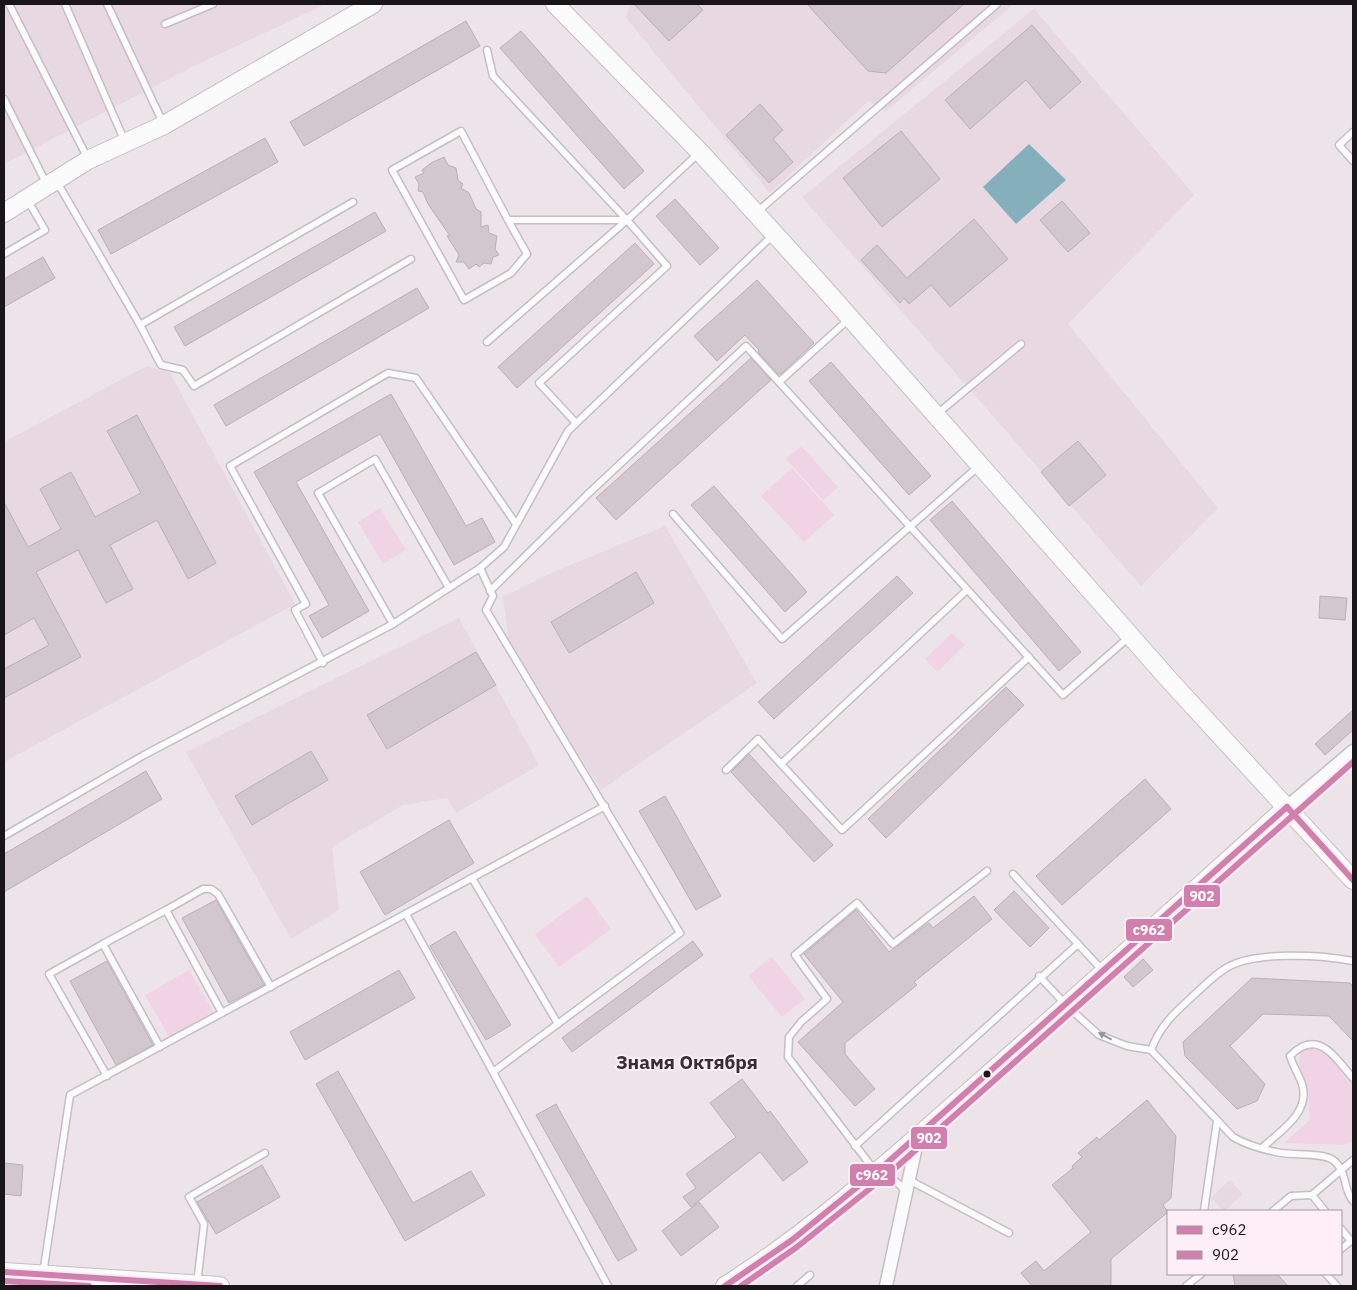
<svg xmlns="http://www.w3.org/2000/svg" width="1357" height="1290" font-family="'IBM Plex Sans',sans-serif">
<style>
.built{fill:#e8d8e1}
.green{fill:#f0d4e5}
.water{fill:#85b0bb}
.building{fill:#d3c7ce;stroke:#b7b1b5}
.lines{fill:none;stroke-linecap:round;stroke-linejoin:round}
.lane-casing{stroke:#c4bfc2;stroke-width:9}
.street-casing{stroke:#c4bfc2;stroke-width:15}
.secondary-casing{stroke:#c4bfc2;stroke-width:20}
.lane{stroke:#fcfbfc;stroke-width:6}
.street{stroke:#fcfbfc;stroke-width:12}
.secondary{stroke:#fcfbfc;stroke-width:18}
.bus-1-casing{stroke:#feeef7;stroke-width:10}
.bus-2-casing{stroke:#feeef7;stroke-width:10}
.bus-1{stroke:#d17fad;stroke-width:6}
.bus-2{stroke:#d17fad;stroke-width:6}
.oneway{fill:#969495}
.bus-dot{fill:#1a1518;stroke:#feeef7;stroke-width:2}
.labels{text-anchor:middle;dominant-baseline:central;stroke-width:4;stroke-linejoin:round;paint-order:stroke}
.quarter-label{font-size:19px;font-weight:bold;fill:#382d33;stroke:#feeef7}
.line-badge{stroke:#feeef7;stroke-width:2}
.badge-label{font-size:14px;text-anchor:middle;font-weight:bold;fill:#fff}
</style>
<rect width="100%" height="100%" fill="#ece4e9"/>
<g class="built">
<polygon points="4,4 326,4 194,66 4,164"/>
<polygon points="630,4 1014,4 886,111 868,101 770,193 626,18"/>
<polygon points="1034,9 1194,195 1068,324 1218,508 1141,586 802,197"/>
<polygon points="147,366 170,373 295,604 4,762 4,442"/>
<polygon points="665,526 757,683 601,790 509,643 503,597 551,573"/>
<polygon points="459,618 539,765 456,813 447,798 403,805 332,847 339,910 291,939 186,752"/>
<polygon points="1230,1180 1243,1194 1224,1211 1211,1198"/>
</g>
<g class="green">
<polygon points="801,446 838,487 823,500 786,459"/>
<polygon points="792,468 834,515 804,542 761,496"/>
<polygon points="380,508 406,550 383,564 358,522"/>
<polygon points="952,633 965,645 937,672 925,659"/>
<polygon points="587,896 611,929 559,967 535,934"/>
<polygon points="772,957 805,999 782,1017 748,976"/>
<polygon points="189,970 214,1013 170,1038 145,995"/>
<path d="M1303,1046L1321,1048L1353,1084V1141L1343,1145L1284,1143L1310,1120C1309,1112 1309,1104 1308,1096C1304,1078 1294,1064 1303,1046Z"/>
</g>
<polygon class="water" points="1029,144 1066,180 1016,224 983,187"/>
<g class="building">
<polygon points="634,4 697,4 703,10 669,41"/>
<polygon points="807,4 964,4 886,73 868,71"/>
<polygon points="466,21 480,46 304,146 290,122"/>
<polygon points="1032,25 1081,82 1050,109 1026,80 970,129 945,100"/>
<polygon points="521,31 644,171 624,189 500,48"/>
<polygon points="760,104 783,130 773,139 793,162 769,183 726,135"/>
<polygon points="901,131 940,179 882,227 843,178"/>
<polygon points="265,138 278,162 111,254 98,230"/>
<polygon points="444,157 448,165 456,168 458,180 463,184 461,188 469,193 476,209 481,212 481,227 488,225 489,233 497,236 495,249 499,255 493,257 491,264 484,263 479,267 476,264 469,269 464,262 456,262 459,255 447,236 450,236 428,204 423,192 418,191 419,184 415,177 424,173 422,170 431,163"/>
<polygon points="675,199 719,248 700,265 656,216"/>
<polygon points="1062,201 1090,233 1068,252 1040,220"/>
<polygon points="375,212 386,231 185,346 174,327"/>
<polygon points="974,219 1008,259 950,307 931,285 909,304 904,298 900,303 861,260 877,245 907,278"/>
<polygon points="635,243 654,264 517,388 498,367"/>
<polygon points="43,257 55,278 4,307 4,279"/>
<polygon points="757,280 814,343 781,374 778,374 758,352 759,350 745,335 717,361 694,336"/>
<polygon points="417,288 429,308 226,426 214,405"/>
<polygon points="751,358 771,380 616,520 596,498"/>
<polygon points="831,362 931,476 909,495 809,381"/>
<polygon points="391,394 466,526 482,518 495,542 454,565 380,434 296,482 369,611 322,638 309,616 329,605 254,472"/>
<polygon points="137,415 216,563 188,579 157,520 110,545 133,589 106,603 78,550 36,572 81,657 4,698 4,669 49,645 34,618 4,635 4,502 28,547 61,529 40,489 71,472 95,517 141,493 107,431"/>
<polygon points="1078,441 1106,475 1069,506 1041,472"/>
<polygon points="714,486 807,592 785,612 691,505"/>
<polygon points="952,501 1081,652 1059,671 930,520"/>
<polygon points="636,572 654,603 569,653 551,622"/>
<polygon points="897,576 913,593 774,719 758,702"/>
<polygon points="1320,596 1347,598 1345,620 1319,618"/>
<polygon points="476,652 496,685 387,749 367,715"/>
<polygon points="1006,687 1024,705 886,838 868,819"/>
<polygon points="1353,710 1353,730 1325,755 1315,744"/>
<polygon points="311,751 328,780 252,825 235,796"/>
<polygon points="749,754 833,845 814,862 731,772"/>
<polygon points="146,771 162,799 4,892 4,854"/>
<polygon points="1145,779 1171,809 1062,905 1036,876"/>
<polygon points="665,796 721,896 696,910 639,811"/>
<polygon points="449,820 474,863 385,915 360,872"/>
<polygon points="1014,891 1049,928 1030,947 994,910"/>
<polygon points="974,896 992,919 914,982 917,985 845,1043 845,1054 875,1089 855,1106 798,1042 843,1002 804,954 856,910 889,952 929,923 933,928"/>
<polygon points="216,900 264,985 229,1003 182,918"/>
<polygon points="455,931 511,1025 486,1040 430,946"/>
<polygon points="693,941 703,955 572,1052 562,1038"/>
<polygon points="1143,959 1153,970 1133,987 1124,977"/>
<polygon points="107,961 153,1045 116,1065 70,981"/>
<polygon points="399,970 415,998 305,1060 290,1032"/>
<polygon points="1252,978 1350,983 1353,987 1353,1041 1329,1016 1263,1014 1230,1046 1265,1084 1257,1101 1237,1109 1185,1056 1183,1042"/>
<polygon points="338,1071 413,1203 471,1171 485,1195 405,1241 316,1084"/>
<polygon points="742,1079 768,1113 770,1111 808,1162 783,1181 760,1152 691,1207 683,1197 696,1188 686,1174 736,1137 710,1103"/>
<polygon points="1147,1100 1176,1136 1171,1198 1163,1205 1168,1212 1111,1259 1111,1286 1032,1286 1021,1273 1036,1261 1044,1271 1091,1232 1052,1185 1073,1168 1072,1166 1082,1157 1078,1153 1097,1137 1099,1140"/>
<polygon points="556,1104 637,1250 618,1261 536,1115"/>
<polygon points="4,1163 23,1165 21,1196 4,1194"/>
<polygon points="262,1165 280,1197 216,1234 197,1202"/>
<polygon points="699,1202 719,1227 681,1256 662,1231"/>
<polygon points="1233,1274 1277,1274 1288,1286 1235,1286"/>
</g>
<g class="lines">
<defs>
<g id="lane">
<polyline points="9,4 88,159"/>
<polyline points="65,4 125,142"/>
<polyline points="107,4 164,125"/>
<polyline points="165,24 213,4"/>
<polyline points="487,50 493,76 627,220"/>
<polyline points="4,99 47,185"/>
<polyline points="1353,132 1339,145 1353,161"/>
<polyline points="57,182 140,325 353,202"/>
<polyline points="757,212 997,4"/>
<polyline points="508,220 527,254 511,273 464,300 392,170 461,131 508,220 627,220 667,266 539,383 576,423"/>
<polyline points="4,254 45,230 27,199"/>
<polyline points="849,319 779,382 1063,695 1129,637"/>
<polyline points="140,325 161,365 183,370 194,386 411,259"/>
<polyline points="487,342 627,220 700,152"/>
<polyline points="937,414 1021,344"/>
<polyline points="673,514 782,639 979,466"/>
<polyline points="480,568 493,596 486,610 680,933 493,1072 608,1286"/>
<polyline points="967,590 781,764 842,830 1029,657"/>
<polyline points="490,591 589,493 746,346 779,382"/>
<polyline points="393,624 318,493 375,459 449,588"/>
<polyline points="323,663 295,610 306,604 230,466 388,373 416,378 516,524"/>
<polyline points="726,770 758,739 781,764"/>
<polyline points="4,836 144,755 393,624 480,568 504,547 568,431 774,234"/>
<polyline points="1013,874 1104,972"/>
<polyline points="472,878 558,1024"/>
<polyline points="406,914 493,1072"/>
<polyline points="103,944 166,910"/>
<path d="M1039,976L1067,1006L1099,1035L1127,1046L1151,1050L1233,1137C1247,1145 1261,1149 1276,1152C1291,1156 1321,1152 1333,1160C1347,1170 1343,1189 1353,1201"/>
<polyline points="222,1013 166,910 203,889 211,889 218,894 271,987"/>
<path d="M1151,1050C1160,1026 1174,1013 1193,996C1204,986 1215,974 1228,967C1255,951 1322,955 1353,961"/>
<polyline points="107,1076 49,974 103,944 160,1047"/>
<polyline points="855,1146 1078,944"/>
<path d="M1262,1148C1280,1131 1311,1113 1302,1084C1299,1075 1293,1066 1290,1056C1318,1027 1335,1058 1353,1078"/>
<polyline points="875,1171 788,1057 789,1037 801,1022 827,999 795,955 857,903 893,944 987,871"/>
<path d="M877,1177C890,1177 898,1180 905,1192"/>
<polyline points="909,1180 1009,1233"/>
<polyline points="1312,1195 1353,1160"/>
<polyline points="1204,1211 1217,1121"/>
<polyline points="1273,1211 1291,1196 1312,1195 1325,1211"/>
<polyline points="1341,1229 1351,1241 1341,1249"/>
<polyline points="43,1274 70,1095 605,806"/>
<polyline points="1326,1274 1337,1286"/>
<polyline points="197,1284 204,1224 189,1197 265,1153"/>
<polyline points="797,1286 810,1275"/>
<polyline points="1186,1286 1201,1274"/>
</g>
<g id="street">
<polyline points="1287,807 1353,751"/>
<polyline points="886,1286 918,1137"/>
</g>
<g id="secondary">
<polyline points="555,4 700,152 822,286 1172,683 1353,880"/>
<polyline points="4,213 88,160 164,125 373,4"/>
<polyline points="4,1272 220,1286"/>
<path d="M725,1286C817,1228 899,1153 981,1081C1084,991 1185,899 1287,807"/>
</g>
</defs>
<use href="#lane" class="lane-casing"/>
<use href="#street" class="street-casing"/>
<use href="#secondary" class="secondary-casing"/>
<use href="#lane" class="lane"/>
<use href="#street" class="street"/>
<use href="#secondary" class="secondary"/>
<defs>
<g id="bus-1">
<polyline points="1287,807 1353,880"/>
<polyline points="4,1272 220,1286"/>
<polyline points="725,1286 792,1240 888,1162 1287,807"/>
</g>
<g id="bus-2">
<polyline points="4,1281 89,1286"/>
<polyline points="741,1286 797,1247 892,1171 1353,762"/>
</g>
</defs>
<use href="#bus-1" class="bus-1-casing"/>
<use href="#bus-2" class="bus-2-casing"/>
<use href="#bus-1" class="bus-1"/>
<use href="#bus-2" class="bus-2"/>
</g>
<defs><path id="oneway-solid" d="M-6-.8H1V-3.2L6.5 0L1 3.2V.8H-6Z" transform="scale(1.25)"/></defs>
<use class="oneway" href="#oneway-solid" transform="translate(1105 1036) rotate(-152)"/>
<circle class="bus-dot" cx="987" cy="1074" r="4.5"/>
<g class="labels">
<g class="quarter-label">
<text x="687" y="1062">Знамя Октября</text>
</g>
</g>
<g class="line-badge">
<rect x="1183" y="884" width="38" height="24" rx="5" fill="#d17fad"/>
<rect x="1125" y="918" width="48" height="24" rx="5" fill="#d17fad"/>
<rect x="910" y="1126" width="38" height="24" rx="5" fill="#d17fad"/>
<rect x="849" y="1163" width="47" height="24" rx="5" fill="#d17fad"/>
</g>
<g class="badge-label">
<text x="1202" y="901">902</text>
<text x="1149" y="935">с962</text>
<text x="929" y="1143">902</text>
<text x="872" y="1180">с962</text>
</g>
<rect width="1357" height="1290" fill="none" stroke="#1a1518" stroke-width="10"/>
<rect x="1167" y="1210" width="175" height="65" fill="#feeef7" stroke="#a3979e"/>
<rect x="1177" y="1226" width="25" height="8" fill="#d17fad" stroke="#a3979e"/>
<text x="1212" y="1235" font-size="15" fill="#1a1518">с962</text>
<rect x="1177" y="1251" width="25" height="8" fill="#d17fad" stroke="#a3979e"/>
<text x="1212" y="1260" font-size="15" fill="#1a1518">902</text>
</svg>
